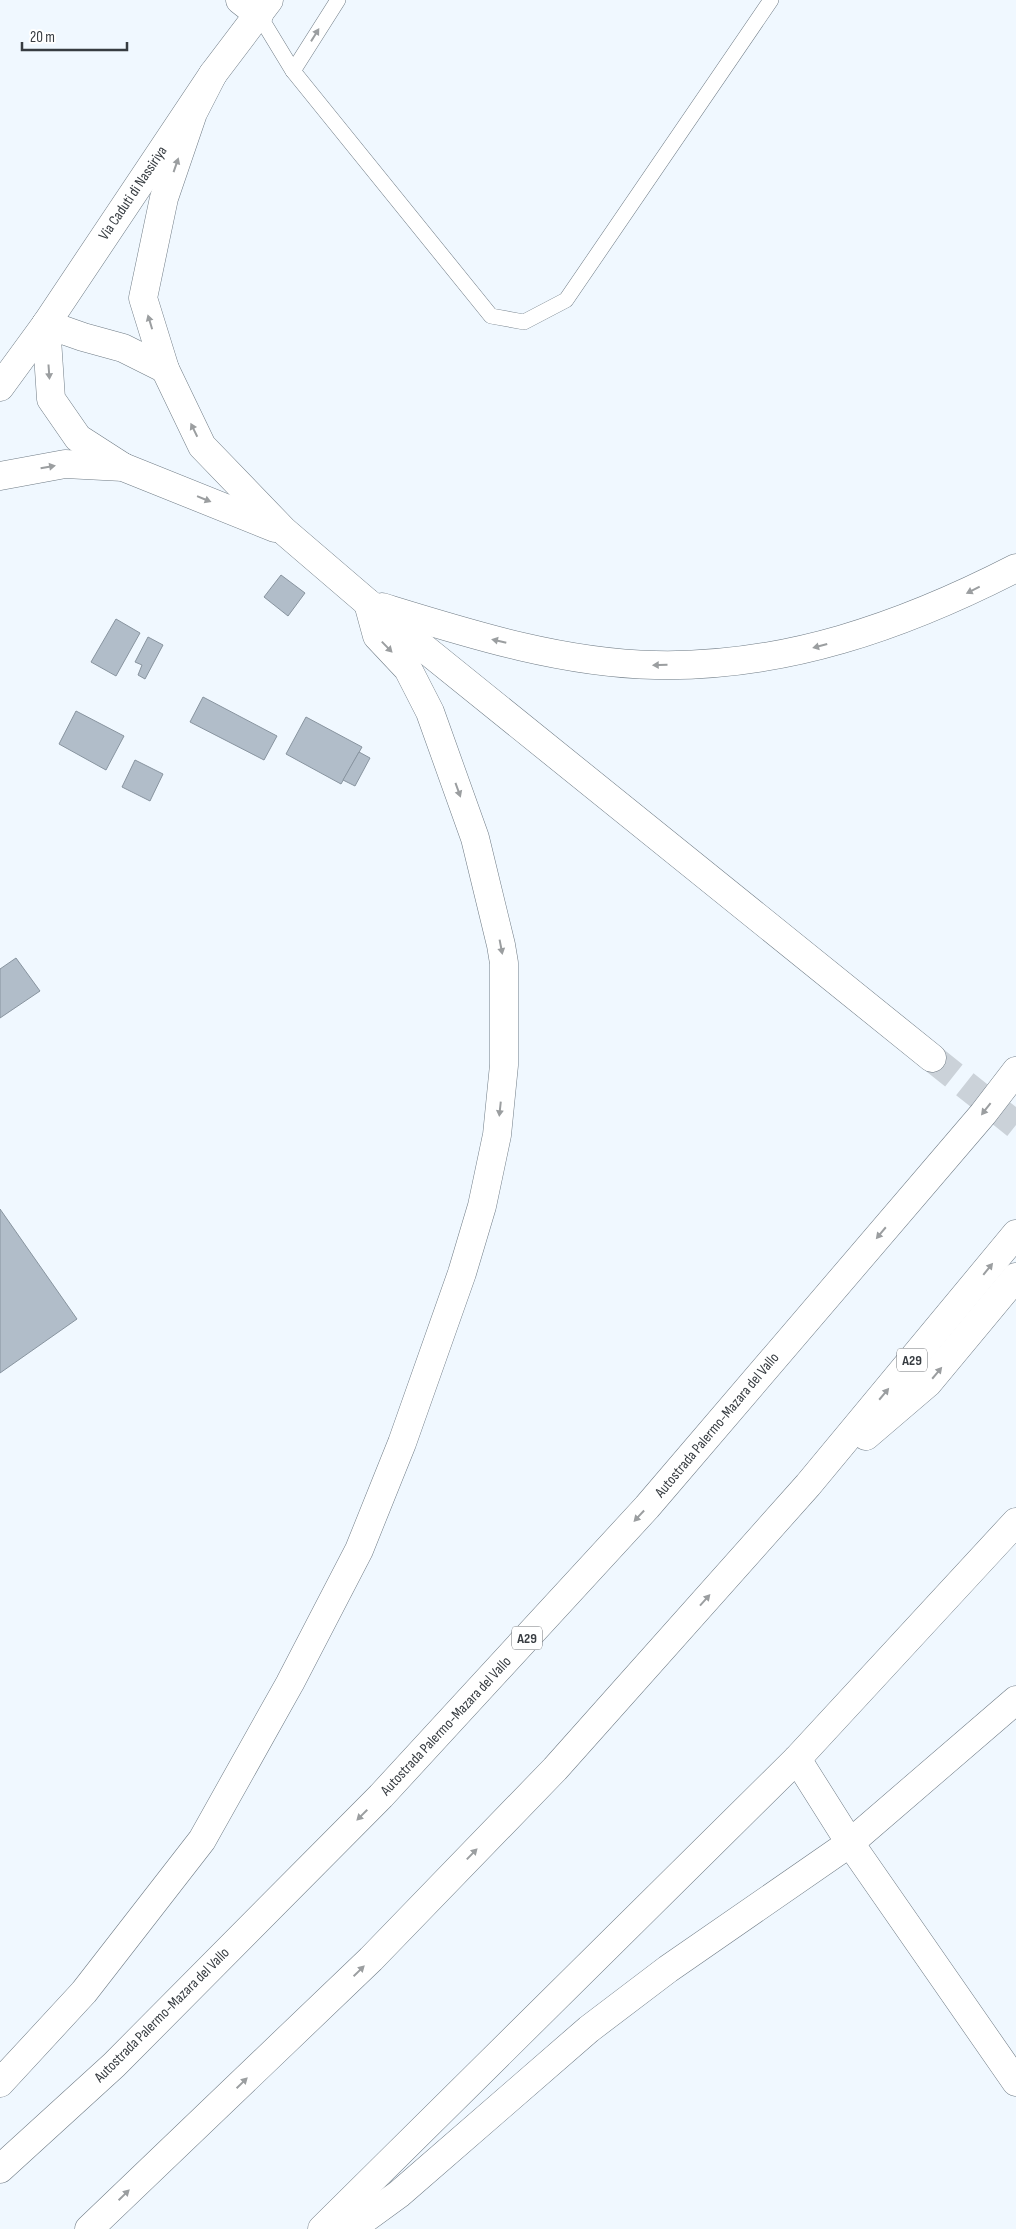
<svg xmlns="http://www.w3.org/2000/svg" width="1016" height="2229" font-family="'Sofia Sans Condensed',sans-serif">
<style>
.building{fill:#b1bdc9;stroke:#88949f}
.lines{fill:none;stroke-linecap:round;stroke-linejoin:round}
.highway-tunnel{stroke:#cbd2d9;stroke-width:28;stroke-dasharray:28 14;stroke-linecap:butt}
.lane-casing{stroke:#6f7b85;stroke-width:16}
.street-casing{stroke:#6f7b85;stroke-width:29}
.secondary-casing{stroke:#6f7b85;stroke-width:29}
.primary-casing{stroke:#6f7b85;stroke-width:29}
.highway-casing{stroke:#6f7b85;stroke-width:29}
.lane{stroke:#fff;stroke-width:15}
.street{stroke:#fff;stroke-width:28}
.secondary{stroke:#fff;stroke-width:28}
.primary{stroke:#fff;stroke-width:28}
.highway{stroke:#fff;stroke-width:28}
.oneway{fill:#9b9ea0}
.labels{text-anchor:middle;dominant-baseline:central;stroke-width:4.5;stroke-linejoin:round;paint-order:stroke}
.shield{fill:#fff;stroke:#73767a;stroke-width:1}
.shield-label{font-size:14px;font-weight:bold;fill:#373c41}
.street-label{font-size:15px;fill:#373c41;stroke:#fff}
</style>
<rect width="100%" height="100%" fill="#f0f8ff"/>
<g class="building">
<polygon points="281,575 305,593 288,616 264,597"/>
<polygon points="116,619 140,633 116,676 91,662"/>
<polygon points="148,637 163,645 145,679 138,675 142,665 135,662"/>
<polygon points="203,697 277,736 264,760 190,722"/>
<polygon points="76,711 124,736 106,770 59,744"/>
<polygon points="306,717 362,747 341,784 286,754"/>
<polygon points="359,752 370,758 355,786 343,780"/>
<polygon points="135,760 163,774 150,801 122,787"/>
<polygon points="16,958 40,991 0,1018 0,969"/>
<polygon points="0,1209 77,1319 0,1373"/>
</g>
<g class="lines">
<polyline class="highway-tunnel" points="932,1058 1016,1125"/>
<defs>
<g id="lane">
<polyline points="259,15 293,71 491,316 524,322 566,300 771,0"/>
<polyline points="293,71 338,0"/>
</g>
<g id="street">
<polyline points="240,0 259,15"/>
<polyline points="797,1759 850,1843 1016,2082"/>
<polyline points="322,2229 797,1759 1016,1522"/>
<polyline points="351,2229 399,2194 589,2029 668,1969 850,1843 1016,1700"/>
</g>
<polyline id="secondary" points="46,324 213,74 269,0"/>
<polyline id="primary" points="0,387 46,324"/>
<g id="highway">
<polyline points="213,74 193,113 164,198 143,298 165,369 202,446 284,531 368,603 932,1058"/>
<polyline points="123,467 78,438 51,399 46,324 83,337 123,348 165,369"/>
<polyline points="0,476 65,464 123,467 275,528"/>
<path d="M382,607C470,634 561,663 655,665C784,668 903,626 1016,568"/>
<polyline points="866,1436 928,1383 1016,1277"/>
<polyline points="0,2083 84,1992 202,1840 290,1683 359,1550 402,1443 462,1273 482,1206 497,1135 504,1065 504,963 501,945 475,838 430,712 408,669 377,636 368,603"/>
<polyline points="0,2169 114,2065 381,1796 647,1507 983,1114 1016,1071"/>
<polyline points="89,2229 371,1959 555,1769 808,1485 1016,1234"/>
</g>
</defs>
<use href="#lane" class="lane-casing"/>
<use href="#street" class="street-casing"/>
<use href="#secondary" class="secondary-casing"/>
<use href="#primary" class="primary-casing"/>
<use href="#highway" class="highway-casing"/>
<use href="#lane" class="lane"/>
<use href="#street" class="street"/>
<use href="#secondary" class="secondary"/>
<use href="#primary" class="primary"/>
<use href="#highway" class="highway"/>
</g>
<defs><path id="oneway-solid" d="M-6-.8H1V-3.2L6.5 0L1 3.2V.8H-6Z" transform="scale(1.25)"/></defs>
<g class="oneway">
<use href="#oneway-solid" transform="translate(315 35) rotate(-58)"/>
<use href="#oneway-solid" transform="translate(176 165) rotate(-71)"/>
<use href="#oneway-solid" transform="translate(150 322) rotate(-107)"/>
<use href="#oneway-solid" transform="translate(49 372) rotate(86)"/>
<use href="#oneway-solid" transform="translate(194 430) rotate(-116)"/>
<use href="#oneway-solid" transform="translate(48 467) rotate(-10)"/>
<use href="#oneway-solid" transform="translate(204 499) rotate(22)"/>
<use href="#oneway-solid" transform="translate(973 590) rotate(153)"/>
<use href="#oneway-solid" transform="translate(499 641) rotate(-167)"/>
<use href="#oneway-solid" transform="translate(820 646) rotate(165)"/>
<use href="#oneway-solid" transform="translate(387 647) rotate(46)"/>
<use href="#oneway-solid" transform="translate(660 665) rotate(179)"/>
<use href="#oneway-solid" transform="translate(458 790) rotate(70)"/>
<use href="#oneway-solid" transform="translate(501 947) rotate(79)"/>
<use href="#oneway-solid" transform="translate(500 1109) rotate(96)"/>
<use href="#oneway-solid" transform="translate(986 1109) rotate(128)"/>
<use href="#oneway-solid" transform="translate(881 1233) rotate(130)"/>
<use href="#oneway-solid" transform="translate(988 1269) rotate(-51)"/>
<use href="#oneway-solid" transform="translate(937 1373) rotate(-50)"/>
<use href="#oneway-solid" transform="translate(884 1394) rotate(-50)"/>
<use href="#oneway-solid" transform="translate(639 1516) rotate(133)"/>
<use href="#oneway-solid" transform="translate(705 1600) rotate(-48)"/>
<use href="#oneway-solid" transform="translate(362 1815) rotate(135)"/>
<use href="#oneway-solid" transform="translate(472 1854) rotate(-46)"/>
<use href="#oneway-solid" transform="translate(359 1971) rotate(-44)"/>
<use href="#oneway-solid" transform="translate(242 2083) rotate(-44)"/>
<use href="#oneway-solid" transform="translate(124 2195) rotate(-44)"/>
</g>
<g class="labels">
<g class="shield">
<rect x="897" y="1348.5" width="30" height="23" rx="4"/>
<rect x="512" y="1626.5" width="30" height="23" rx="4"/>
</g>
<g class="shield-label">
<text x="912" y="1360">A29</text>
<text x="527" y="1638">A29</text>
</g>
<g class="street-label">
<text transform="translate(133 193) rotate(-56)">Via Caduti di Nassiriya</text>
<text transform="translate(717 1425) rotate(-50)">Autostrada Palermo-Mazara del Vallo</text>
<text transform="translate(446 1726) rotate(-47)">Autostrada Palermo-Mazara del Vallo</text>
<text transform="translate(162 2015) rotate(-45)">Autostrada Palermo-Mazara del Vallo</text>
</g>
</g>
<path d="M22 42v8h105v-8" fill="none" stroke="#373c41" stroke-width="2.5"/>
<text x="30" y="42" font-size="15" fill="#373c41" stroke="#ffffff" stroke-width="4" paint-order="stroke">20 m</text>
</svg>
